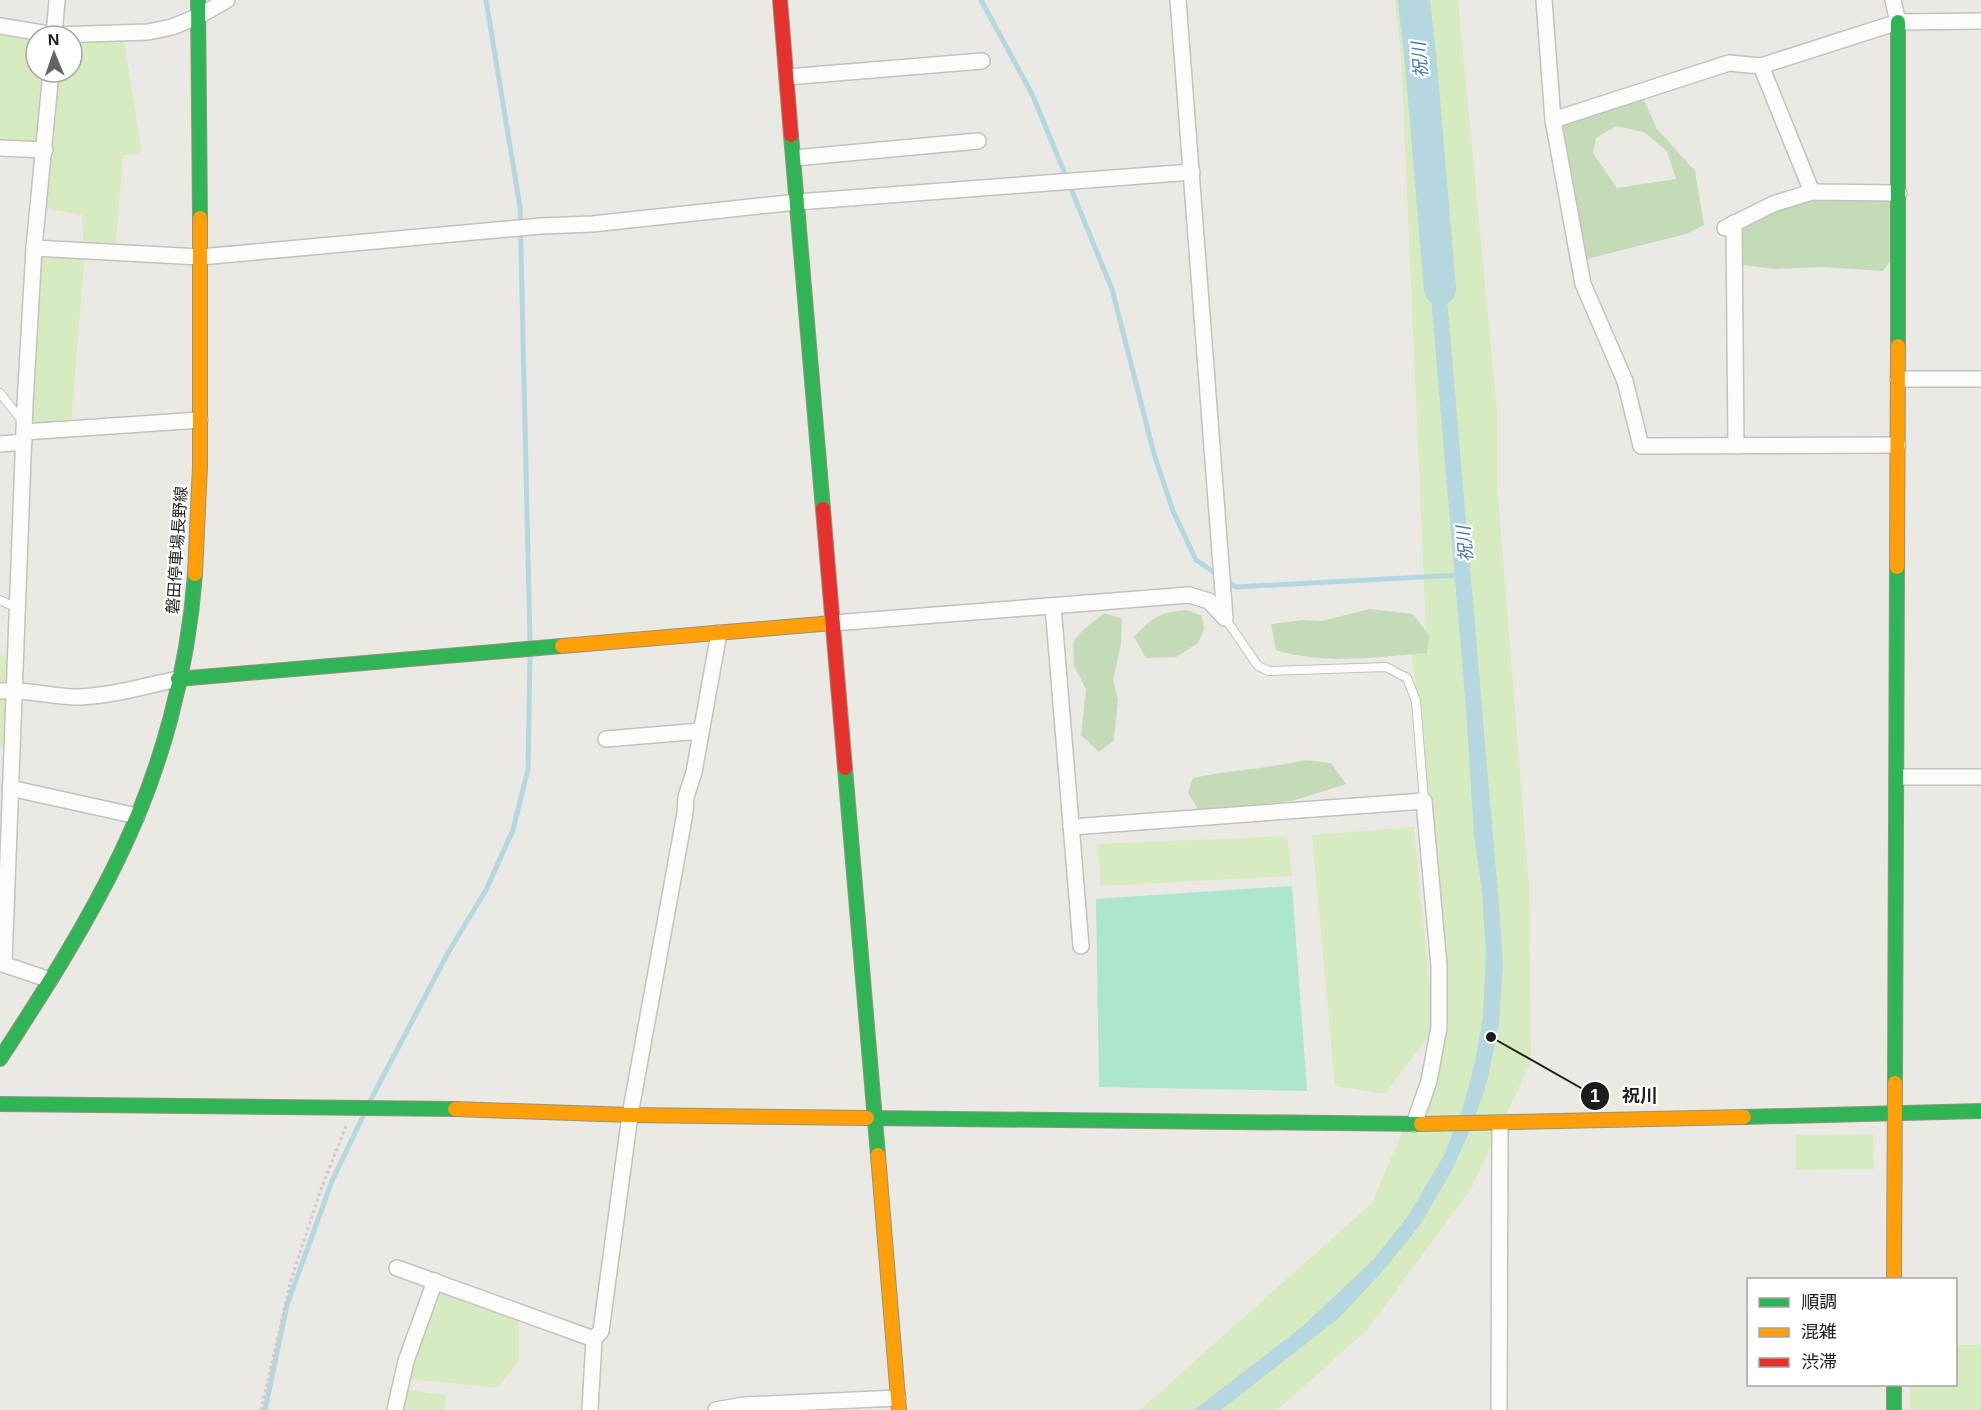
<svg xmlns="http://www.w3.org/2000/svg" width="1981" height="1410" font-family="Arial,'Noto Sans JP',sans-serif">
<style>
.grass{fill:#d6ebc0}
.forest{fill:#c3dbb7;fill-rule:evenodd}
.pitch{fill:#ace6cf}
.water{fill:#b5d7e0}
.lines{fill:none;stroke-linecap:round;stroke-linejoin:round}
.stream{stroke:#b5d7e0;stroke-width:5}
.river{stroke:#b5d7e0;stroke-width:32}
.lane-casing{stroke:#c3c2c0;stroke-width:10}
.street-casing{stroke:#c3c2c0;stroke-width:18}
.fast-casing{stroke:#92957c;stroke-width:16}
.slow-casing{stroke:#92957c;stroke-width:16}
.jam-casing{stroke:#92957c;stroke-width:16}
.path{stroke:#d7c7c3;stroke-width:3;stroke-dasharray:3 3;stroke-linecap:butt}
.lane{stroke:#fcfcfb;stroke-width:8}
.street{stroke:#fcfcfb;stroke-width:15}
.fast{stroke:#30b455;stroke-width:14}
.slow{stroke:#ff9f0a;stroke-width:14}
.jam{stroke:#e5322d;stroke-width:14}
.labels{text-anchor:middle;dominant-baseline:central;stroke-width:4.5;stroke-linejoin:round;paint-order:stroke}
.street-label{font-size:16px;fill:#1c1c1c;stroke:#fff}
.water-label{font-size:18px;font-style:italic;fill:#4377b1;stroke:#fff}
.leader{fill:none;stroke:#1c1c1c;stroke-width:2}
.callout-dot{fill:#1c1c1c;stroke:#fff;stroke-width:2}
.mark-label{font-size:18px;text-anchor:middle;font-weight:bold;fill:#fff}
.callout-label{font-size:18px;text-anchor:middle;font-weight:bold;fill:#1c1c1c;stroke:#fff;stroke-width:4.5;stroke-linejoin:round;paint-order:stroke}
</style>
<rect width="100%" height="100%" fill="#ebe9e4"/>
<g class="grass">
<polygon points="1395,0 1458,0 1497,411 1497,483 1529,886 1531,1062 1472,1187 1367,1330 1277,1410 1140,1410 1372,1203 1433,1061 1434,1029 1385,1094 1335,1086 1312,835 1414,827 1433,1021 1439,907 1412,654 1427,652 1401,55"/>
<polygon points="0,26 36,36 36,72 72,72 72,36 123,34 142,154 123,155 115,253 85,251 71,424 24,432 34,248 84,251 82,215 39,207 44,150 0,148"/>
<polygon points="0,655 15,659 13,690 0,691"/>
<polygon points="0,699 9,699 11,749 0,747"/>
<polygon points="1287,836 1292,876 1101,886 1097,844"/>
<polygon points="1873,1134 1874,1169 1796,1170 1796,1135"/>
<polygon points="435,1281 519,1312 519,1360 498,1388 402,1378"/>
<polygon points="1956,1345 1981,1345 1981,1410 1910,1410 1910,1385 1956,1384"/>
<polygon points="400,1389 446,1395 445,1410 395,1410"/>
</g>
<g class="forest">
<path d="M1644,100L1657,129L1695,171L1704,225L1686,234L1579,261L1553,120ZM1616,126L1644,132L1667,151L1676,179L1617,188L1593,153L1596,138Z"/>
<polygon points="1890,193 1899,248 1883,271 1822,267 1774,269 1734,264 1734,223 1793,198"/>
<path d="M1370,609L1413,614L1429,635L1427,653C1377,657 1324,665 1276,650L1271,624L1303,620L1321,621Z"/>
<path d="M1187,610L1202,616L1204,630L1198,643L1176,657L1146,658L1134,637C1154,616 1158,613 1187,610Z"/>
<polygon points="1105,613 1122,619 1121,644 1113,680 1118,699 1114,740 1099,752 1081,735 1086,689 1074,666 1073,642 1084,629"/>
<path d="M1305,760L1331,763L1346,784L1292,801L1199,811L1188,793L1193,778C1230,770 1268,769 1305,760Z"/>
</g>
<polygon class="pitch" points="1292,886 1307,1091 1099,1087 1096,899"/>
<polygon class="water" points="1426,237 1443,253 1499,906 1503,965 1499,1023 1487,1082 1472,1126 1451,1172 1420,1225 1382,1272 1339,1318 1221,1410 1194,1410 1303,1326 1374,1259 1408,1216 1444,1155 1462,1111 1475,1062 1483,1017 1486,953 1482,892 1474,834 1466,710"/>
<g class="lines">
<g class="stream">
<polyline points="486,0 520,207 530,643"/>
<polyline points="981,0 1033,96 1112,289 1154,454 1173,511 1196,560 1236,587 1459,575"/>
<polyline points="369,1103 449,951 486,890 513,830 528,769 530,653"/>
<polyline points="265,1410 287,1305 332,1181 365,1112"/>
</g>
<polyline class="river" points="1414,0 1422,74 1440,289"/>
<defs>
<g id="lane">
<polyline points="0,393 23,422"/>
<polyline points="0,600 17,608"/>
<polyline points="1225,618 1258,666 1269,671 1386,667 1407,678 1416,701 1424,801"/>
</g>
<g id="street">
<polyline points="1178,0 1225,618"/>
<polyline points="1544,0 1553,120 1583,284 1625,381 1641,446 1898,445"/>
<polyline points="1893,0 1898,22"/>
<polyline points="0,26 54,35 148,32 172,27 199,16 227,0"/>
<polyline points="54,36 57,0"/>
<polyline points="1761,66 1812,192"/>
<polyline points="787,77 982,61"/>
<polyline points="1553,120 1729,63 1761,66 1898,22 1981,21"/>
<polyline points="0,148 45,150"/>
<polyline points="794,158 978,141"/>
<polyline points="1734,223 1736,446"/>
<polyline points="1725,228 1773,204 1812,192 1899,193"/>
<polyline points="34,248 200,257 541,226 592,224 797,202 1192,172"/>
<polyline points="1898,379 1981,379"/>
<polyline points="24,432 200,420"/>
<polyline points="0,444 24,442"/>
<polyline points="1053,606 1081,946"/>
<polyline points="833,623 1189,595 1209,601 1225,618"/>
<path d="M0,691C25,689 49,696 74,697C109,697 144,686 178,679"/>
<polyline points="606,739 701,731"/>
<polyline points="1897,777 1981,777"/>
<polyline points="10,788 137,816"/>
<polyline points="1071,827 1424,801 1439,966 1439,1027 1429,1081 1414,1124"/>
<polyline points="0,963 50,980"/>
<polyline points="4,964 25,404 34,248 51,72"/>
<polyline points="397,1268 594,1339"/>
<polyline points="395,1410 406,1361 435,1281"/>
<polyline points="590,1410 594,1339 601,1331 630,1115 685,813 686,797 694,772 719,633"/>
<polyline points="716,1410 744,1405 898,1398"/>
<polyline points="1499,1410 1500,1123"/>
</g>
<g id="fast">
<polyline points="198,0 200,218"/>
<polyline points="1898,22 1898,346"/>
<polyline points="791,135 823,509"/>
<polyline points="178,679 562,646"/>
<polyline points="845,768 878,1155"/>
<path d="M0,1059C43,993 86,926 120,855C162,768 188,670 195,574"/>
<polyline points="1895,1083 1897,567"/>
<polyline points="0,1104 455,1109"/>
<polyline points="1744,1117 1981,1111"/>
<polyline points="867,1118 1421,1124"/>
<polyline points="1894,1384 1894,1410"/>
</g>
<g id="slow">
<polyline points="1897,567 1898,346"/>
<polyline points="195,574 200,466 200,218"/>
<polyline points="562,646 833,623"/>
<polyline points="455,1109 630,1115 867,1118"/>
<polyline points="1421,1124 1744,1117"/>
<polyline points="878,1155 899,1410"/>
<polyline points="1894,1280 1895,1083"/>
</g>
<g id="jam">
<polyline points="780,0 791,135"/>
<polyline points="823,509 845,768"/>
</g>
</defs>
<use href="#lane" class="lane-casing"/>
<use href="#street" class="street-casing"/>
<use href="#fast" class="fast-casing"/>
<use href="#slow" class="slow-casing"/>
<use href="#jam" class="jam-casing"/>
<polyline class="path" points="261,1410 291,1280 320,1192 346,1126"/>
<use href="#lane" class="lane"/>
<use href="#street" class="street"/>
<use href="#fast" class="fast"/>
<use href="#slow" class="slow"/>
<use href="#jam" class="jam"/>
</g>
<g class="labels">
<g class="street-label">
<text transform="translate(177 550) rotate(-86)">磐田停車場長野線</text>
</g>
<g class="water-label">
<text transform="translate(1420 60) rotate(-95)">祝川</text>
<text transform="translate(1465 544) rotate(-95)">祝川</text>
</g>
</g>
<path class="leader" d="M1491 1037L1595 1096"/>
<g class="callout-dot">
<circle cx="1491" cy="1037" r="6"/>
<circle cx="1595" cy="1096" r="15"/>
</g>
<g class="mark-label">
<text x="1595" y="1102">1</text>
</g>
<g class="callout-label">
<text x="1640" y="1102">祝川</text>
</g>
<rect x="1747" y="1278" width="210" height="108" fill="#ffffff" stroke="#a4a4a4" stroke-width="1.5"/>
<rect x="1759" y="1298" width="30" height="9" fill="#30b455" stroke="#a4a4a4" stroke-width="1.5"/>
<text x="1801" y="1308" font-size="18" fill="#1c1c1c">順調</text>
<rect x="1759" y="1328" width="30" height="9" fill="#ff9f0a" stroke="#a4a4a4" stroke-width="1.5"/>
<text x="1801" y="1338" font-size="18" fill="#1c1c1c">混雑</text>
<rect x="1759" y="1358" width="30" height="9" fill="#e5322d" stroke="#a4a4a4" stroke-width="1.5"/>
<text x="1801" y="1368" font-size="18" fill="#1c1c1c">渋滞</text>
<g transform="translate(54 54) rotate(358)"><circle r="28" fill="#ffffff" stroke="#a4a4a4" stroke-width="1.5"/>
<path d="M0-4.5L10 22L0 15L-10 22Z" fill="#646462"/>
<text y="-9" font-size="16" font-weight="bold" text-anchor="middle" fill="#1c1c1c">N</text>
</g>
</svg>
